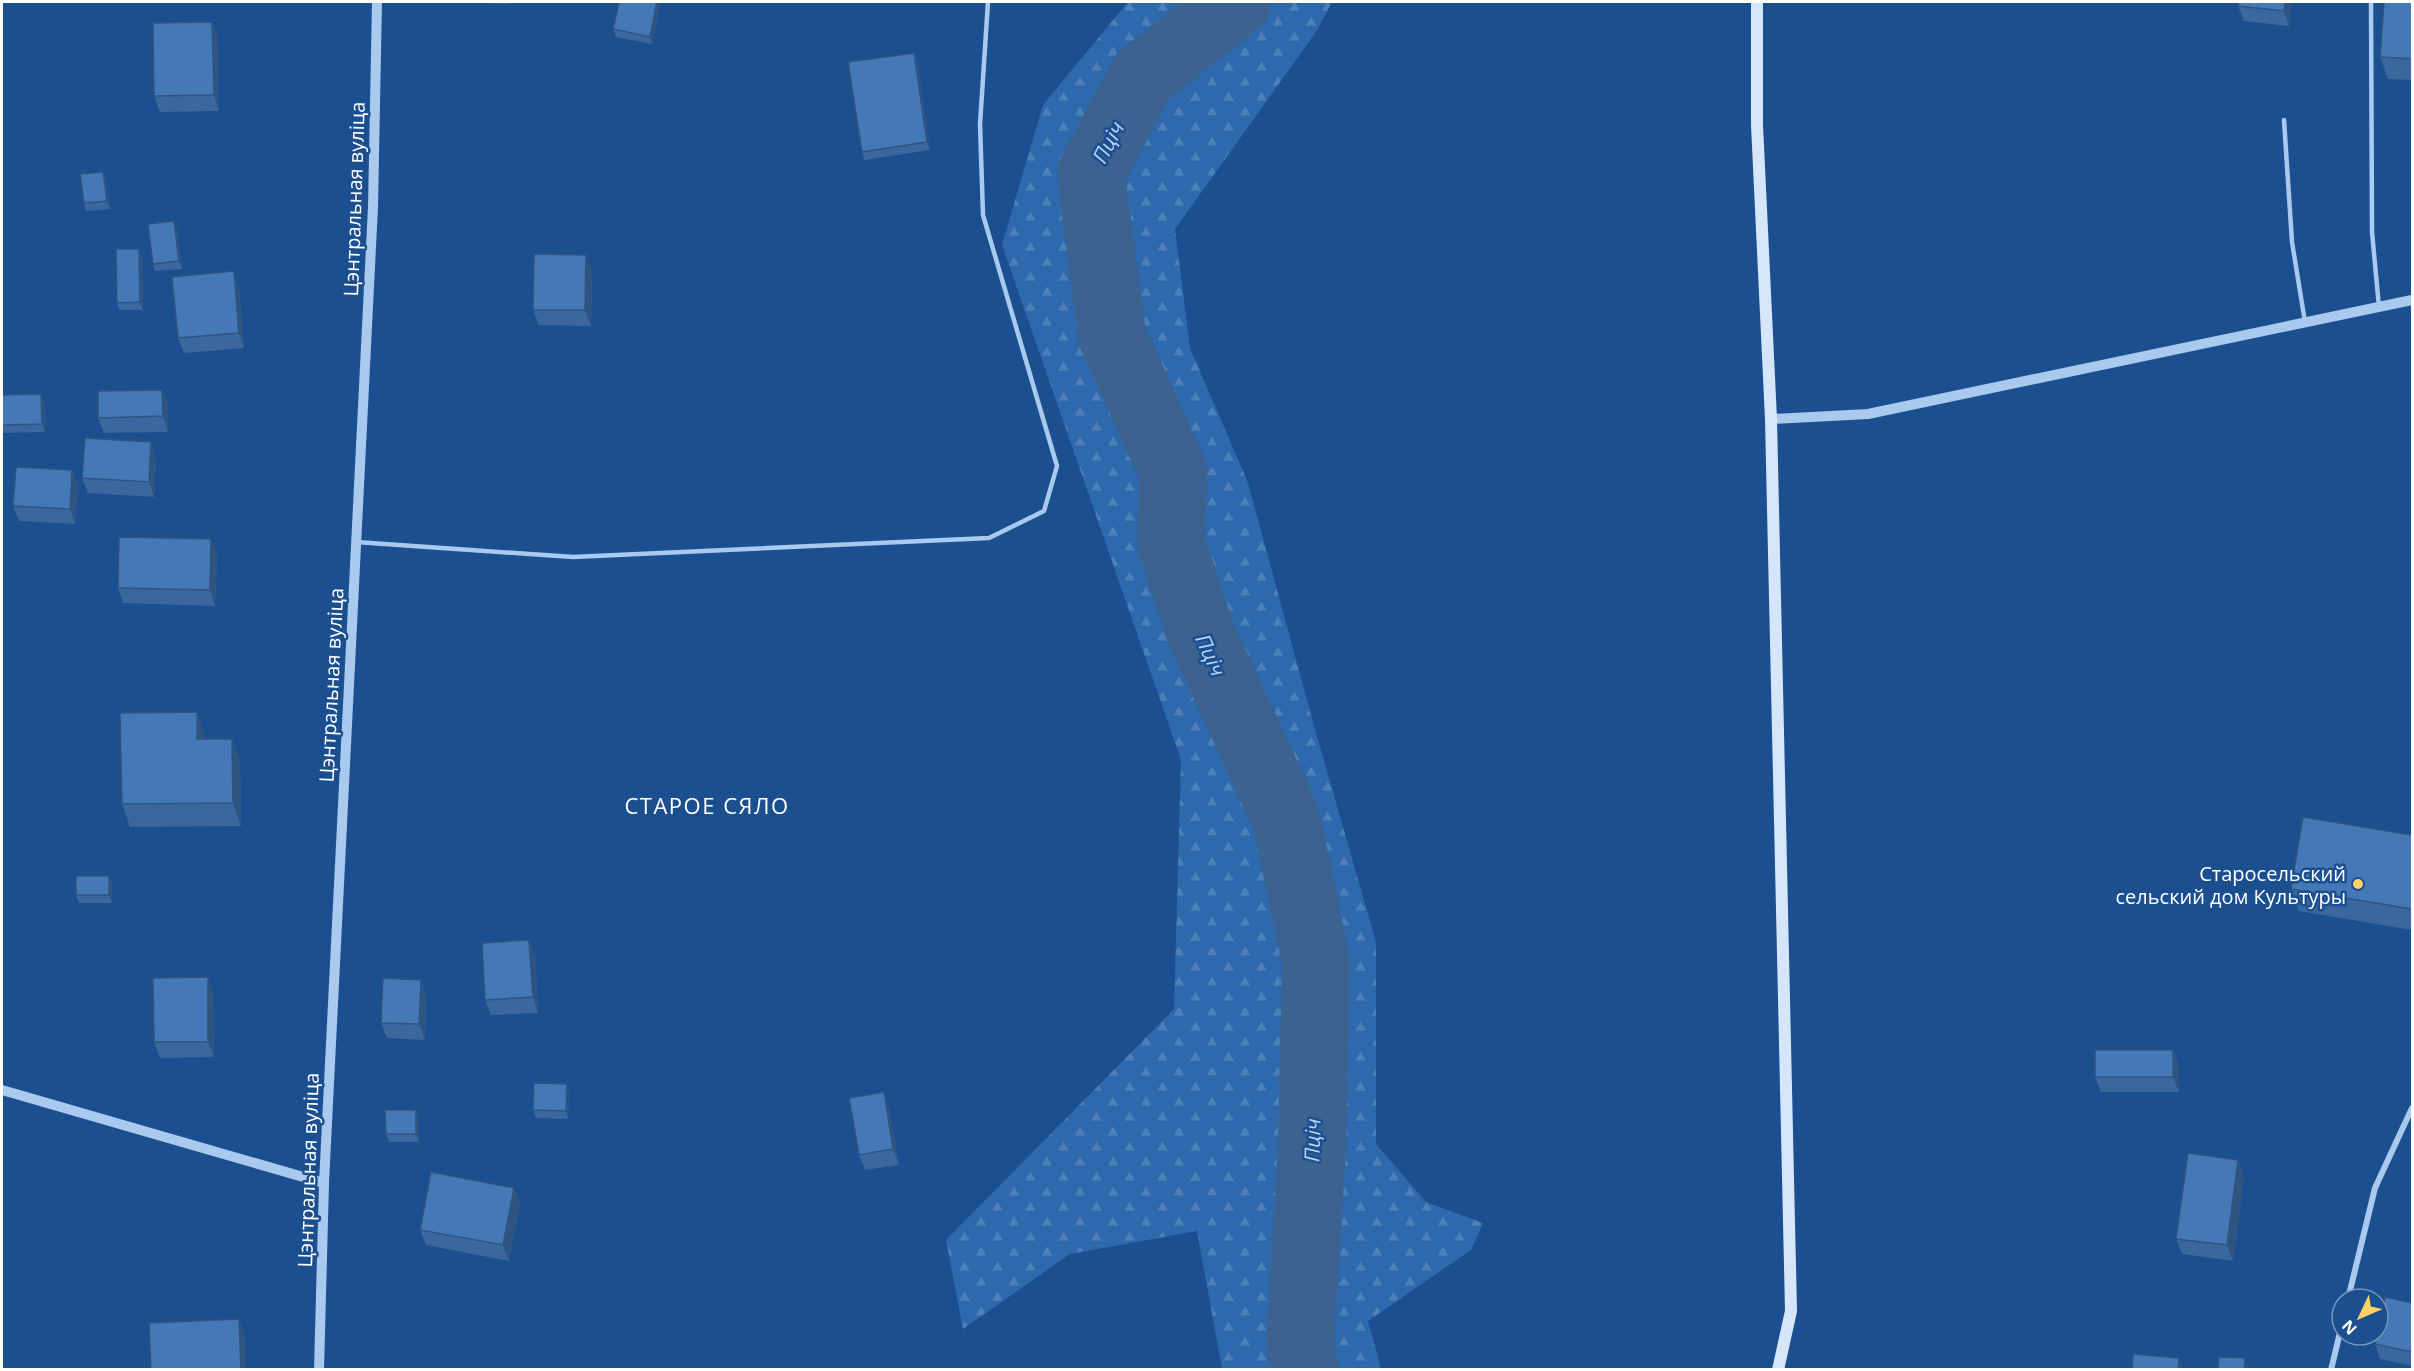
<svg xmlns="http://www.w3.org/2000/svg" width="2414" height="1371" font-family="'Open Sans',sans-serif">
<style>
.forest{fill:url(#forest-firs)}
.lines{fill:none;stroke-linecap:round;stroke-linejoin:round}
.river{stroke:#3c6290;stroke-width:68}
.service{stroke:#a9c9ee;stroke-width:4.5}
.minor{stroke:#a9c9ee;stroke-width:6}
.tertiary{stroke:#a9c9ee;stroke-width:10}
.secondary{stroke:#d6e6fa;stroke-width:12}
.wall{fill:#3a679d}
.shaded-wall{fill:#305480}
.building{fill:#4478b7;stroke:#305480;stroke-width:1.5}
.poi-dot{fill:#ffd166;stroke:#1b4f8f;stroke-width:2}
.labels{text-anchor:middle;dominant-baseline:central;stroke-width:5;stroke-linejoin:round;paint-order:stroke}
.street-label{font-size:20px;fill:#fff;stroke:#1b4f8f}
.poi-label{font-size:20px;fill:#fff;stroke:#1b4f8f;text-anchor:end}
.water-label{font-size:21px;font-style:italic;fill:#b5d3f5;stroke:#1b4f8f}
.quarter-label{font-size:22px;letter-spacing:1.5px;fill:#fff;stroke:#1b4f8f}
</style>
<defs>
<pattern id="forest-firs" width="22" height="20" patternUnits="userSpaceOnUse" patternTransform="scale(1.5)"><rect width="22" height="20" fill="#2e69ad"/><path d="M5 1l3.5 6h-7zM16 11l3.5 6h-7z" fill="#4d80b9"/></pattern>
</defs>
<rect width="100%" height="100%" fill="#1b4f8f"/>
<polygon class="forest" points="1128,2 1332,2 1316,32 1175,229 1190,348 1248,483 1314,726 1376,942 1376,1144 1426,1202 1483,1223 1471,1250 1368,1321 1381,1369 1222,1369 1197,1231 1070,1254 963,1329 946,1240 1174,1009 1181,760 1002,245 1043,105"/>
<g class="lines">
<polyline class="river" points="1237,2 1143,76 1091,173 1112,336 1173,471 1171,543 1200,631 1286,818 1316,961 1312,1149 1300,1346 1305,1370"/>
<g class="service">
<polyline points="2371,2 2372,232 2379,307"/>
<polyline points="2284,120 2292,242 2305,322"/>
<polyline points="356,542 573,557 989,538 1044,511 1057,466 983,215 980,124 988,2"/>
</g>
<g class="minor">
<polyline points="2348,1299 2375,1188 2412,1108"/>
<polyline points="2331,1370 2342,1324"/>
</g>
<g class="tertiary">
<polyline points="1771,419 1868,414 2412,300"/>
<polyline points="2,1090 324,1183"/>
<polyline points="319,1370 324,1183 373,207 377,2"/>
</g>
<polyline class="secondary" points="1757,2 1757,125 1771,419 1791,1311 1778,1370"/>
</g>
<g class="wall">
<polygon points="452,2 510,2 510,4"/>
<polygon points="619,2 659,2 660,6 652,44 616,37 613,29"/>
<polygon points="2239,2 2292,2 2289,26 2244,21 2238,6"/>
<polygon points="2412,2 2412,80 2388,79 2380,57"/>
<polygon points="218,38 219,111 160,112 154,96"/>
<polygon points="914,53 917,60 930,150 864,160 862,152"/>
<polygon points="106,180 110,209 86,211 84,203"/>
<polygon points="177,229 182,269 155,271 153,264"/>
<polygon points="139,249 142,257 143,310 119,310 117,303"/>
<polygon points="592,270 591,326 539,325 533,310"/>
<polygon points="239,287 244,348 184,353 178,338"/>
<polygon points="162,390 168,405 168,432 104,433 98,418"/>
<polygon points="41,394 44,402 45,432 2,433 2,395"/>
<polygon points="156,458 154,497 88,493 82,478"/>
<polygon points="72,470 78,485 75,524 19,521 13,506"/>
<polygon points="211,539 217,555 215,606 123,603 118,588"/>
<polygon points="205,734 205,739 232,739 240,761 241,826 130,827 122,804"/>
<polygon points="2412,835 2412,930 2299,911 2291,889"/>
<polygon points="109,876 112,883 112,903 79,903 76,895"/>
<polygon points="529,940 535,956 538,1013 491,1015 485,1000"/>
<polygon points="421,980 426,995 425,1040 387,1038 381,1023"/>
<polygon points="213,992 214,1057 160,1058 154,1042"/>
<polygon points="2179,1065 2179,1092 2101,1092 2095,1077"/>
<polygon points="569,1091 568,1119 536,1118 533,1110"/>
<polygon points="889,1108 899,1165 865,1170 859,1155"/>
<polygon points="416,1110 418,1117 419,1142 389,1142 386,1134"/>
<polygon points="2244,1175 2233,1261 2182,1254 2176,1239"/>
<polygon points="514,1188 520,1203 509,1261 426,1245 420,1230"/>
<polygon points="2412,1303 2412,1366 2380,1359 2375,1344"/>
</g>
<g class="shaded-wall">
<polygon points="657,2 659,2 660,6 652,44 650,37"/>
<polygon points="2285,2 2292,2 2289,26 2284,11"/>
<polygon points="212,22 218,38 219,111 214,95"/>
<polygon points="914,53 917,60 930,150 927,142"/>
<polygon points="103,172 106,180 110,209 107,201"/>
<polygon points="174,221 177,229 182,269 179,261"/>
<polygon points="139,249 142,257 143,310 140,302"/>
<polygon points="586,255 592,270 591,326 585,310"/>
<polygon points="234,271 239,287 244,348 239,333"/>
<polygon points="162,390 168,405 168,432 163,416"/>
<polygon points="41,394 44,402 45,432 42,424"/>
<polygon points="151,442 156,458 154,497 149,482"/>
<polygon points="72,470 78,485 75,524 70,509"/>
<polygon points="211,539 217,555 215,606 210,590"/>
<polygon points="197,712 205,734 206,762 197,739"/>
<polygon points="232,739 240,761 241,826 233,803"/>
<polygon points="109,876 112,883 112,903 109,895"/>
<polygon points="529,940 535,956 538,1013 533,997"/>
<polygon points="208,977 213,992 214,1057 208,1042"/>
<polygon points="421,980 426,995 425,1040 419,1024"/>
<polygon points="2173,1050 2179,1065 2179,1092 2173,1077"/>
<polygon points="567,1084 569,1091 568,1119 566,1111"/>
<polygon points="884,1092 889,1108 899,1165 893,1149"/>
<polygon points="416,1110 418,1117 419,1142 416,1134"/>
<polygon points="2238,1160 2244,1175 2233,1261 2227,1245"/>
<polygon points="514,1188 520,1203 509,1261 503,1245"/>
<polygon points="239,1319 245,1334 246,1370 241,1370"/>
<polygon points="2179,1358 2183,1370 2178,1370"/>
<polygon points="2245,1358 2248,1366 2248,1370 2244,1370"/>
</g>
<g class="building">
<polygon points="619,2 657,2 650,37 613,29"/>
<polygon points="2239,2 2285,2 2284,11 2238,6"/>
<polygon points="2384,2 2412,2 2412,59 2380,57"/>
<polygon points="212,22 214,95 154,96 153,23"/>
<polygon points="914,53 927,142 862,152 848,62"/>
<polygon points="103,172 107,201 84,203 80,174"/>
<polygon points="174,221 179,261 153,264 148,224"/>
<polygon points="116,249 139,249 140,302 117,303"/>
<polygon points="534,254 586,255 585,310 533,310"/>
<polygon points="234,271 239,333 178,338 172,277"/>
<polygon points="162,390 163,416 98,418 98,391"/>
<polygon points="41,394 42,424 2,425 2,395"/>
<polygon points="85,438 151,442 149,482 82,478"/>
<polygon points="16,467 72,470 70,509 13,506"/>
<polygon points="119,537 211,539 210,590 118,588"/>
<polygon points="197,712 197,739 232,739 233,803 122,804 120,713"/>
<polygon points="2303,817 2412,835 2412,909 2291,889"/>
<rect x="76" y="876" width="33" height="19"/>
<polygon points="529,940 533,997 485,1000 482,943"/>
<polygon points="208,977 208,1042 154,1042 153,978"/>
<polygon points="383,978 421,980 419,1024 381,1023"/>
<rect x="2095" y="1050" width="78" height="27"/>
<polygon points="534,1083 567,1084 566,1111 533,1110"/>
<polygon points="884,1092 893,1149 859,1155 849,1098"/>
<polygon points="385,1110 416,1110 416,1134 386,1134"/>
<polygon points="2188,1153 2238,1160 2227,1245 2176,1239"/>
<polygon points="431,1172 514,1188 503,1245 420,1230"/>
<polygon points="2385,1297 2412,1303 2412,1352 2375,1344 2377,1335 2378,1335 2378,1330"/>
<polygon points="239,1319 241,1370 151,1370 149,1323"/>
<polygon points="2133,1354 2179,1358 2178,1370 2132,1370"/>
<polygon points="2219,1357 2245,1358 2244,1370 2218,1370"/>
</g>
<circle class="poi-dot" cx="2358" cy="884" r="6"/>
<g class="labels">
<g class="street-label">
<text transform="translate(354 199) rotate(-88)">Цэнтральная вуліца</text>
<text transform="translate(331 685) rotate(-87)">Цэнтральная вуліца</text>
<text transform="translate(308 1170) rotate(-88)">Цэнтральная вуліца</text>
</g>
<g class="poi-label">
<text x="2346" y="873">Старосельский<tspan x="2346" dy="23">сельский дом Культуры</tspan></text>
</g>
<g class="water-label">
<text transform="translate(1108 142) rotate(-62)">Пціч</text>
<text transform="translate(1211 655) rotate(66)">Пціч</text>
<text transform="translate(1312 1140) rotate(-88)">Пціч</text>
</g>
<g class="quarter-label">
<text x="707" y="805">СТАРОЕ СЯЛО</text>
</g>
</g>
<rect width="2414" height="1371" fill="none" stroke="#ffffff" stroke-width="6"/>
<g transform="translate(2360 1317) rotate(226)"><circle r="28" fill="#1b4f8f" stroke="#7695bc" stroke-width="1.5"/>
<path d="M0-4.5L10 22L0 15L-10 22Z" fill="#ffd166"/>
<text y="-9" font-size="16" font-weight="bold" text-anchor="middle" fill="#ffffff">N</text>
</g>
</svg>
